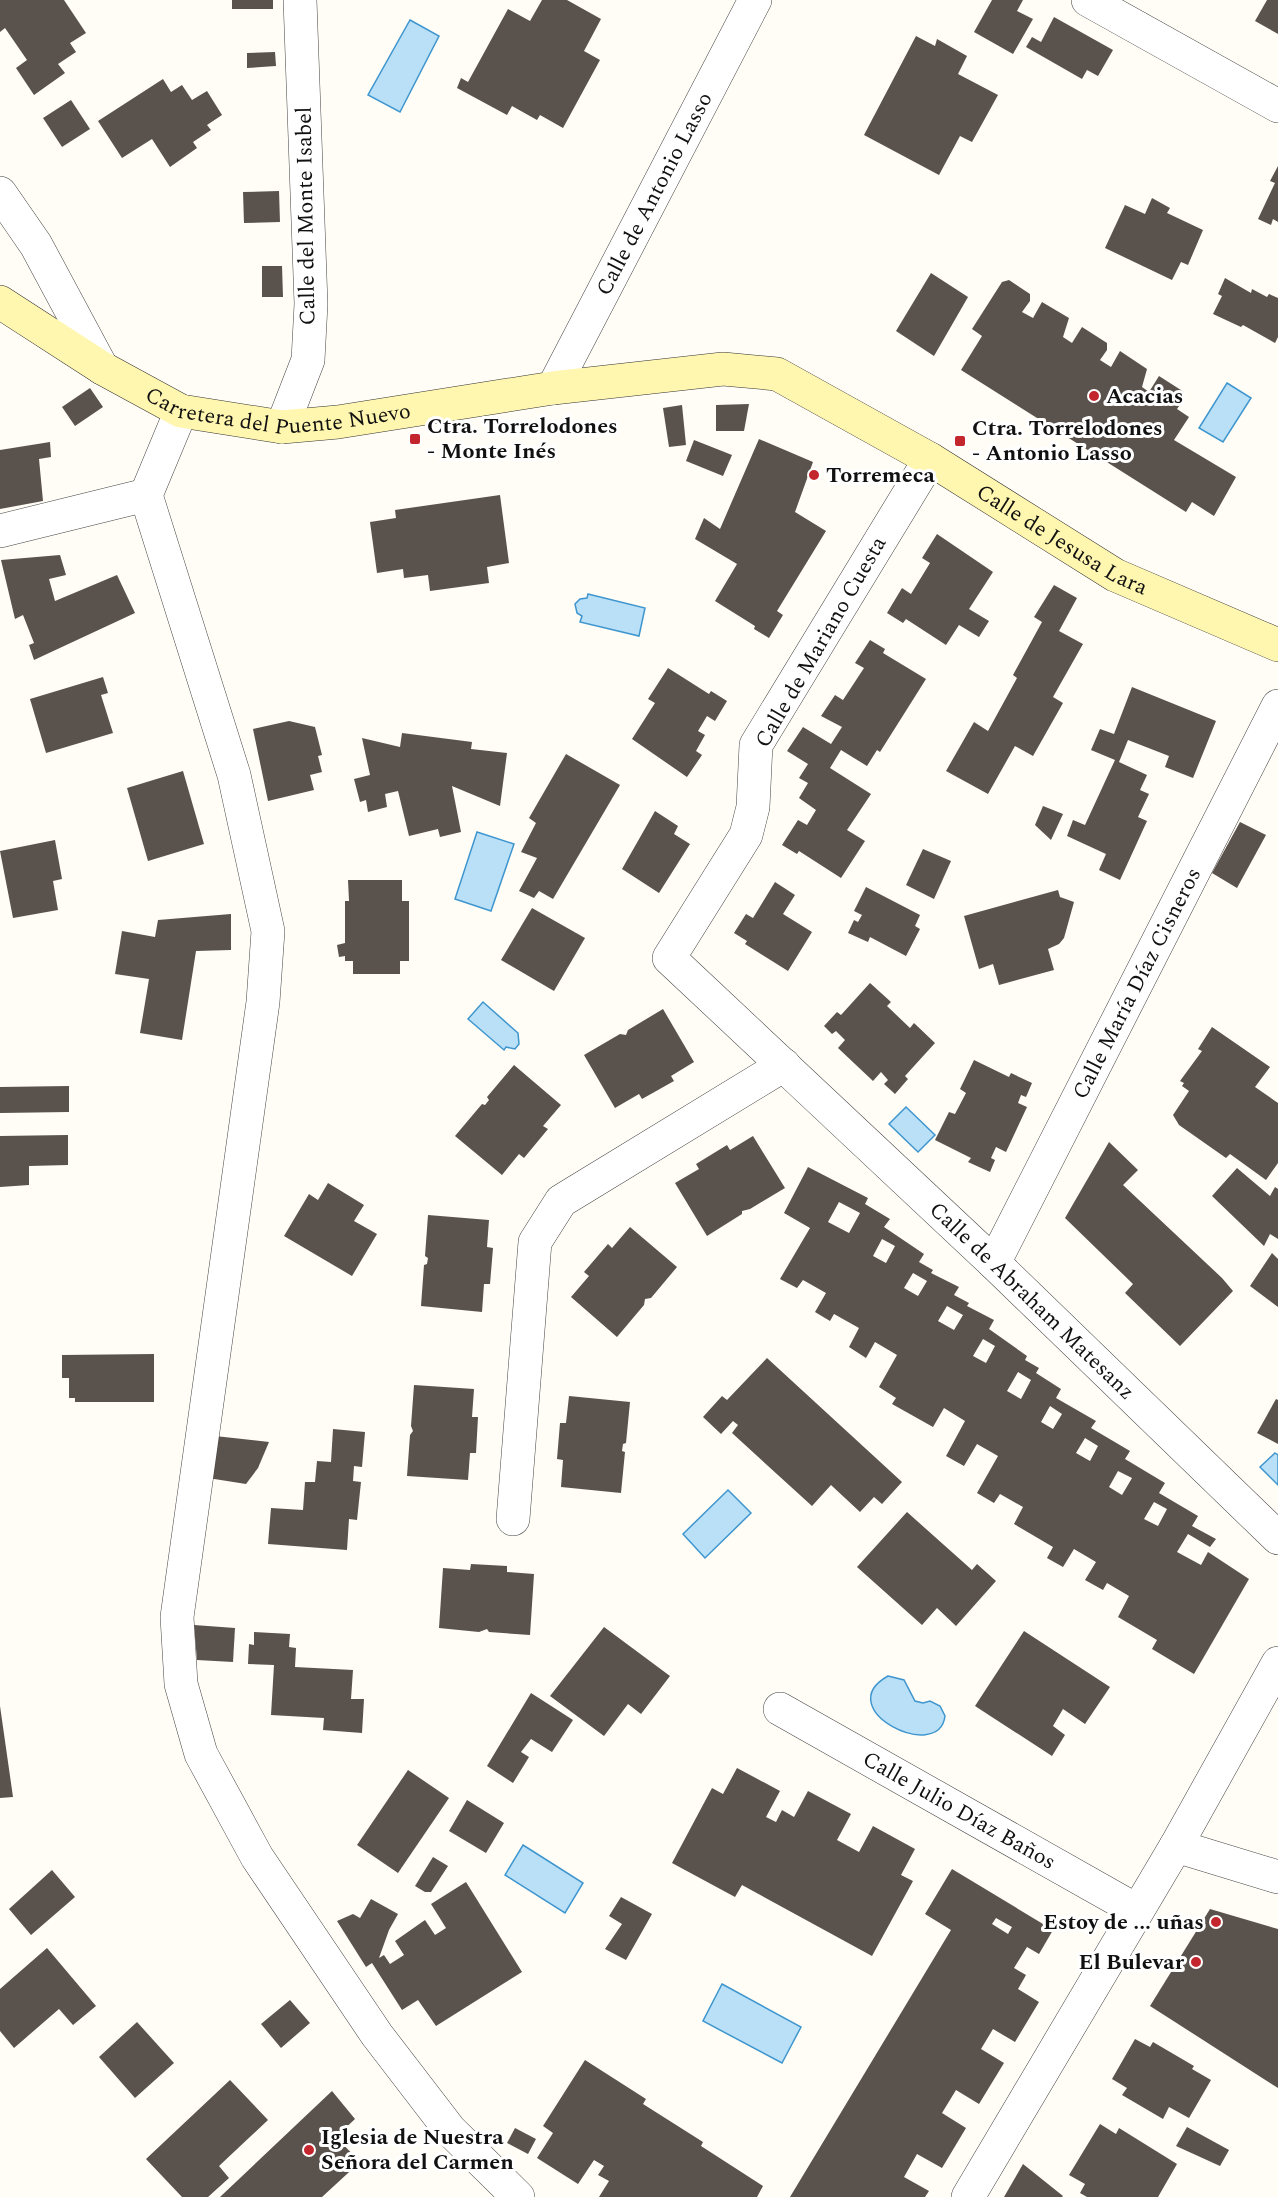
<svg xmlns="http://www.w3.org/2000/svg" width="1278" height="2197" font-family="Spectral,serif">
<style>
.water{fill:#b9e0f7;stroke:#3f96cf;stroke-width:1.5}
.building{fill:#5a524d;fill-rule:evenodd}
.lines{fill:none;stroke-linecap:round;stroke-linejoin:round}
.minor-casing{stroke:#444;stroke-width:34}
.secondary-casing{stroke:#333;stroke-width:34}
.minor{stroke:#fff;stroke-width:33}
.secondary{stroke:#fff6b0;stroke-width:33}
.poi-dot{fill:#c4262e;stroke:#fff;stroke-width:2}
.labels{text-anchor:middle;dominant-baseline:central;stroke-width:6;stroke-linejoin:round;paint-order:stroke}
.street-label{font-size:22px;fill:#111;stroke:#fff}
.poi-label{font-size:22px;font-weight:bold;fill:#111;stroke:#fff;text-anchor:start}
</style>
<rect width="100%" height="100%" fill="#fffdf5"/>
<g class="water">
<polygon points="410,20 439,36 400,112 368,95"/>
<polygon points="1227,383 1251,398 1223,442 1199,428"/>
<polygon points="588,594 645,608 639,636 580,622 582,616 577,613 575,604 580,599 587,598"/>
<polygon points="477,832 514,844 491,911 455,899"/>
<polygon points="483,1002 518,1033 519,1044 515,1049 506,1047 504,1050 468,1019"/>
<polygon points="906,1107 935,1135 918,1152 889,1124"/>
<polygon points="1275,1453 1278,1455 1278,1485 1260,1467"/>
<polygon points="728,1490 751,1513 705,1558 683,1534"/>
<path d="M888,1676L904,1680L915,1701L923,1703L930,1701L940,1706L945,1716C939,1764 829,1709 888,1676Z"/>
<polygon points="523,1845 583,1883 565,1913 505,1875"/>
<polygon points="722,1984 801,2027 782,2063 703,2021"/>
</g>
<g class="building">
<polygon points="0,0 64,0 86,33 70,43 76,52 58,64 65,73 34,95 16,68 27,60 5,28 0,32"/>
<rect x="232" y="0" width="41" height="9"/>
<polygon points="542,0 567,0 601,19 584,51 600,60 563,128 540,115 537,120 512,106 507,115 457,88 461,78 468,82 508,9 530,21"/>
<polygon points="992,0 1023,0 1017,11 1033,19 1013,54 974,32"/>
<polygon points="1267,0 1278,0 1278,34 1255,21"/>
<polygon points="1054,17 1113,50 1098,76 1087,70 1082,79 1026,47 1032,37 1041,42"/>
<polygon points="916,36 935,46 937,39 967,56 958,74 998,95 972,142 960,136 939,175 864,135"/>
<polygon points="275,52 276,66 247,68 247,53"/>
<polygon points="163,79 171,92 182,85 192,100 207,91 222,115 207,125 211,130 193,142 197,148 170,167 152,139 122,158 98,121"/>
<polygon points="71,100 90,129 62,147 43,118"/>
<polygon points="1278,166 1278,222 1273,219 1271,225 1258,219 1275,183 1270,181"/>
<polygon points="279,191 280,222 244,223 243,192"/>
<polygon points="1152,198 1170,208 1167,213 1203,230 1188,265 1181,262 1172,280 1105,248 1125,205 1145,214"/>
<polygon points="262,266 282,266 283,297 262,297"/>
<polygon points="931,273 968,297 934,356 896,331"/>
<polygon points="1225,278 1251,293 1252,289 1267,297 1269,294 1278,298 1278,337 1275,343 1243,325 1241,327 1213,314 1222,296 1218,294"/>
<polygon points="1009,280 1030,294 1030,301 1022,312 1033,318 1042,302 1069,318 1063,337 1072,343 1082,327 1107,343 1107,350 1100,360 1111,367 1120,351 1147,369 1142,387 1149,392 1159,376 1184,392 1184,399 1177,409 1189,417 1174,440 1236,477 1214,516 1192,502 1186,512 961,370 982,336 972,329 1002,282"/>
<polygon points="90,388 103,407 75,426 62,407"/>
<polygon points="749,404 744,431 716,431 716,405"/>
<polygon points="682,405 686,445 669,447 663,408"/>
<polygon points="759,439 813,462 795,512 826,531 777,611 783,615 769,638 754,629 755,626 715,601 737,564 695,539 704,518 720,529"/>
<polygon points="694,440 732,455 723,476 686,461"/>
<polygon points="50,442 51,457 39,459 43,501 0,509 0,450"/>
<polygon points="500,495 509,563 487,567 489,583 430,591 428,575 404,578 403,569 377,573 370,522 396,518 395,510"/>
<polygon points="937,534 993,572 969,609 989,621 979,637 959,625 946,645 906,619 903,623 887,613 902,588 911,594 930,563 922,558"/>
<polygon points="60,555 66,575 49,579 55,601 117,575 135,613 34,660 29,645 34,643 23,615 15,619 1,560"/>
<polygon points="1054,585 1077,598 1059,631 1083,644 1053,697 1063,703 1033,756 1015,746 988,794 946,771 974,722 988,731 1017,678 1013,675 1042,622 1034,617"/>
<polygon points="870,640 885,649 883,653 926,679 880,752 877,750 867,766 841,750 830,768 871,794 847,830 865,841 841,878 799,851 797,854 782,845 798,820 807,825 816,810 799,798 808,783 799,778 808,764 787,751 803,727 831,744 842,727 821,716 835,695 843,700 864,668 855,663"/>
<polygon points="668,668 709,694 711,691 727,701 715,721 707,716 698,731 705,735 696,751 702,755 687,777 632,739 655,703 648,699"/>
<polygon points="103,677 108,693 101,695 113,733 46,753 30,699"/>
<polygon points="1132,687 1216,721 1193,778 1165,767 1169,756 1128,740 1119,762 1147,775 1140,790 1149,794 1138,817 1147,821 1120,880 1099,870 1106,854 1067,836 1073,820 1085,825 1115,760 1091,750 1100,729 1114,734"/>
<polygon points="289,721 315,727 322,755 318,756 322,772 310,775 314,790 268,801 253,729"/>
<polygon points="402,733 472,742 471,749 507,753 500,806 452,786 461,832 440,837 438,829 409,836 398,791 385,794 387,807 368,812 366,800 360,802 354,779 370,775 362,738 400,747"/>
<polygon points="566,754 620,785 553,899 539,891 534,898 519,891 537,858 521,852 536,823 529,818"/>
<polygon points="183,771 204,844 148,861 127,788"/>
<polygon points="1043,806 1063,814 1051,840 1035,825"/>
<polygon points="655,811 678,826 674,834 690,844 659,893 622,869"/>
<polygon points="1240,822 1266,835 1237,888 1212,873"/>
<polygon points="55,840 62,879 53,881 58,910 13,918 0,851"/>
<polygon points="923,849 951,861 934,899 906,885"/>
<polygon points="348,880 402,880 402,901 409,901 409,961 400,961 400,974 353,974 353,961 345,961 345,956 339,957 337,945 345,943 345,901 349,901"/>
<polygon points="775,882 795,895 783,914 812,932 788,971 745,944 747,941 734,933 746,914 753,918"/>
<polygon points="866,887 920,915 915,926 920,929 906,956 870,937 868,942 848,933 854,920 858,922 862,915 854,911"/>
<polygon points="1058,890 1060,897 1074,902 1064,938 1059,944 1048,949 1054,970 999,985 993,964 979,969 964,916"/>
<polygon points="532,908 585,938 554,991 501,960"/>
<polygon points="231,914 231,950 196,951 182,1040 140,1033 149,979 115,974 122,931 155,937 158,920"/>
<polygon points="870,983 891,1002 887,1006 910,1028 914,1023 935,1043 905,1076 908,1079 895,1094 884,1084 888,1080 881,1072 873,1081 838,1048 845,1040 836,1031 832,1034 824,1026 837,1012 841,1015"/>
<polygon points="663,1009 694,1062 671,1076 674,1081 642,1099 639,1094 615,1108 584,1055 620,1034 626,1035 628,1030"/>
<polygon points="1212,1027 1270,1067 1255,1087 1278,1103 1278,1163 1266,1180 1230,1154 1226,1158 1179,1125 1173,1115 1189,1091 1182,1086 1184,1083 1180,1081 1202,1051 1198,1049"/>
<polygon points="974,1060 1009,1077 1011,1073 1032,1083 1026,1097 1021,1095 1018,1103 1027,1107 1006,1152 996,1147 991,1158 995,1160 990,1172 968,1162 971,1158 935,1140 949,1112 955,1114 966,1093 960,1089"/>
<polygon points="514,1065 561,1105 543,1126 548,1129 524,1158 519,1154 502,1175 455,1136 482,1104 485,1105 489,1100 487,1097"/>
<polygon points="69,1086 69,1112 0,1113 0,1087"/>
<polygon points="68,1135 68,1165 29,1166 29,1185 0,1187 0,1136"/>
<polygon points="753,1136 785,1188 750,1209 742,1211 742,1214 707,1236 675,1183 699,1169 696,1164 727,1145 730,1150"/>
<polygon points="1109,1142 1138,1170 1123,1185 1222,1278 1233,1291 1180,1346 1125,1293 1133,1284 1065,1218"/>
<path d="M808,1167L868,1198L865,1204L890,1219L884,1227L924,1254L919,1262L933,1270L931,1273L959,1287L954,1295L969,1303L967,1306L994,1320L989,1329L1027,1356L1025,1360L1039,1368L1036,1373L1061,1389L1056,1398L1096,1421L1091,1428L1130,1451L1125,1459L1165,1483L1159,1493L1198,1516L1192,1526L1216,1539L1210,1547L1188,1534L1177,1552L1201,1565L1208,1552L1249,1579L1194,1674L1152,1649L1157,1640L1118,1617L1129,1596L1107,1583L1103,1590L1085,1580L1096,1562L1074,1549L1063,1567L1047,1558L1053,1547L1014,1524L1023,1507L1000,1494L994,1503L977,1493L998,1456L977,1444L964,1466L946,1456L965,1421L944,1408L933,1427L892,1404L896,1398L879,1387L897,1355L875,1342L866,1358L849,1347L859,1328L834,1314L830,1321L815,1312L826,1293L803,1280L797,1288L780,1279L810,1228L784,1213ZM839,1202L860,1213L849,1233L828,1222ZM882,1239L895,1246L886,1263L873,1256ZM913,1273L927,1281L918,1296L904,1288ZM947,1306L963,1315L954,1330L938,1321ZM983,1339L995,1346L986,1363L973,1356ZM1018,1372L1031,1380L1021,1399L1007,1391ZM1050,1406L1062,1414L1053,1429L1041,1422ZM1085,1438L1098,1446L1090,1461L1076,1453ZM1118,1471L1132,1478L1122,1495L1109,1487ZM1154,1502L1167,1509L1158,1526L1144,1519Z"/>
<polygon points="1237,1168 1270,1196 1275,1187 1278,1189 1278,1239 1270,1234 1264,1246 1212,1196"/>
<polygon points="328,1183 364,1205 354,1221 377,1234 352,1276 284,1236 309,1194 318,1200"/>
<polygon points="428,1215 489,1220 487,1247 493,1248 490,1284 484,1284 482,1312 421,1306 424,1265 427,1264 428,1258 425,1256"/>
<polygon points="630,1227 677,1267 651,1298 645,1299 644,1305 617,1337 571,1297 589,1276 584,1272 608,1244 612,1248"/>
<polygon points="1272,1253 1278,1259 1278,1307 1250,1286"/>
<polygon points="154,1354 154,1402 75,1402 75,1398 69,1398 69,1378 62,1378 62,1355"/>
<polygon points="767,1358 902,1482 882,1504 874,1497 860,1512 831,1485 812,1506 732,1433 738,1425 733,1421 721,1434 703,1417 722,1396 727,1400"/>
<polygon points="414,1385 474,1389 472,1417 478,1417 476,1453 470,1453 468,1480 407,1476 410,1435 413,1431 411,1426"/>
<polygon points="569,1396 630,1402 626,1443 623,1444 622,1451 625,1452 621,1493 561,1487 563,1460 557,1459 560,1423 566,1423"/>
<polygon points="1276,1399 1278,1400 1278,1444 1257,1433"/>
<polygon points="333,1429 365,1432 362,1467 354,1466 353,1481 361,1482 357,1520 349,1519 347,1550 268,1544 271,1508 303,1510 305,1482 315,1482 317,1461 331,1462"/>
<polygon points="215,1436 269,1442 258,1468 246,1484 208,1478"/>
<polygon points="907,1512 972,1570 977,1564 996,1581 956,1626 937,1608 922,1625 857,1567"/>
<polygon points="471,1564 507,1566 507,1572 534,1574 530,1635 489,1632 487,1629 479,1632 439,1628 443,1568 470,1570"/>
<polygon points="194,1625 235,1628 233,1662 197,1660"/>
<polygon points="604,1627 670,1676 641,1714 628,1704 604,1736 550,1696"/>
<polygon points="1024,1631 1110,1687 1085,1724 1063,1709 1053,1726 1065,1735 1052,1756 975,1706"/>
<polygon points="254,1632 290,1634 289,1647 296,1648 295,1667 353,1670 351,1699 364,1699 362,1733 323,1730 324,1718 271,1715 274,1665 248,1664 249,1644 254,1645"/>
<polygon points="531,1693 573,1720 552,1752 531,1739 521,1752 529,1757 513,1783 487,1766"/>
<polygon points="0,1706 13,1797 0,1798"/>
<polygon points="737,1768 780,1791 766,1817 776,1822 782,1810 794,1817 808,1791 851,1814 837,1840 859,1852 873,1826 915,1849 901,1875 913,1881 872,1956 742,1885 735,1897 672,1863 712,1788 723,1794"/>
<polygon points="408,1770 449,1798 398,1873 357,1845"/>
<polygon points="467,1800 504,1823 486,1853 449,1831"/>
<polygon points="433,1857 448,1866 431,1892 425,1892 415,1886"/>
<path d="M952,1869L1053,1930L1039,1954L1027,1947L1014,1968L1026,1975L1018,1989L1039,2002L1015,2042L993,2029L981,2049L1004,2063L979,2104L956,2090L942,2113L966,2128L942,2168L917,2154L904,2177L929,2191L925,2197H790L951,1930L925,1914ZM996,1918L1012,1927L1008,1934L992,1924Z"/>
<polygon points="52,1870 75,1897 31,1935 9,1909"/>
<polygon points="466,1882 522,1972 436,2026 418,2000 402,2010 372,1963 366,1967 337,1921 353,1914 360,1918 371,1899 398,1914 389,1930 379,1958 384,1955 390,1964 404,1955 395,1941 425,1920 435,1935 446,1928 431,1904"/>
<polygon points="621,1897 652,1914 626,1960 605,1949 622,1924 609,1916"/>
<polygon points="1210,1909 1278,1929 1278,2088 1150,2006"/>
<polygon points="47,1948 96,2006 73,2025 59,2009 14,2048 0,2031 0,1989"/>
<polygon points="290,2000 310,2023 281,2048 261,2024"/>
<polygon points="137,2022 174,2063 135,2098 99,2057"/>
<polygon points="1135,2039 1150,2047 1153,2042 1194,2066 1192,2069 1211,2080 1189,2118 1169,2107 1163,2119 1122,2095 1127,2088 1112,2079"/>
<polygon points="585,2060 646,2099 643,2104 703,2142 701,2146 763,2186 757,2197 599,2197 609,2181 598,2175 604,2166 594,2160 578,2184 537,2158 553,2133 543,2126"/>
<polygon points="230,2080 268,2120 219,2166 229,2178 208,2197 182,2197 146,2159"/>
<polygon points="332,2091 355,2119 336,2137 360,2162 322,2197 220,2197"/>
<polygon points="1100,2124 1116,2134 1119,2128 1177,2164 1158,2197 1087,2197 1080,2193 1085,2184 1069,2175"/>
<polygon points="1187,2127 1229,2150 1220,2166 1176,2146"/>
<polygon points="515,2128 536,2139 528,2154 507,2143"/>
<polygon points="1023,2164 1063,2196 1062,2197 1004,2197"/>
</g>
<g class="lines">
<defs>
<g id="minor">
<polyline points="1088,0 1278,106"/>
<polyline points="0,193 36,245 102,368"/>
<path id="s1" d="M553,388L755,0"/>
<polyline points="181,411 146,495 234,775 268,931 263,1002 177,1617 181,1684 201,1754 257,1857 377,2035 450,2130 518,2197"/>
<polyline points="282,427 308,360 311,304 300,0"/>
<path id="s2" d="M930,459L756,745L753,807L746,835L669,958L994,1263L1278,1538"/>
<polyline points="0,531 146,495"/>
<path id="s3" d="M994,1263L1278,706"/>
<polyline points="513,1519 535,1242 561,1201 784,1065"/>
<path id="s4" d="M780,1709L1136,1910"/>
<polyline points="1176,1846 1278,1877"/>
<polyline points="968,2197 1176,1846 1278,1663"/>
</g>
<g id="secondary">
<path id="s5" d="M0,302L102,368L181,411L282,427L338,422L553,388L723,369L777,374L930,459L1115,575L1278,645"/>
</g>
</defs>
<use href="#minor" class="minor-casing"/>
<use href="#secondary" class="secondary-casing"/>
<use href="#minor" class="minor"/>
<use href="#secondary" class="secondary"/>
</g>
<g class="poi-dot">
<circle cx="1094" cy="396" r="6"/>
<rect x="409" y="433" width="12" height="12" rx="3"/>
<rect x="954" y="435" width="12" height="12" rx="3"/>
<circle cx="814" cy="475" r="6"/>
<circle cx="1216" cy="1922" r="6"/>
<circle cx="1196" cy="1962" r="6"/>
<circle cx="309" cy="2150" r="6"/>
</g>
<g class="labels">
<g class="street-label">
<text stroke="none"><textPath href="#s1" startOffset="219">Calle de Antonio Lasso</textPath></text>
<text transform="translate(306 216) rotate(-91)">Calle del Monte Isabel</text>
<text stroke="none"><textPath href="#s5" startOffset="308">Carretera del Puente Nuevo</textPath></text>
<text stroke="none"><textPath href="#s5" startOffset="1143">Calle de Jesusa Lara</textPath></text>
<text transform="translate(821 642) rotate(-60)">Calle de Mariano Cuesta</text>
<text stroke="none"><textPath href="#s3" startOffset="314">Calle María Díaz Cisneros</textPath></text>
<text stroke="none"><textPath href="#s2" startOffset="1070">Calle de Abraham Matesanz</textPath></text>
<text stroke="none"><textPath href="#s4" startOffset="206">Calle Julio Díaz Baños</textPath></text>
</g>
<g class="poi-label">
<text x="1106" y="396">Acacias</text>
<text x="427" y="426">Ctra. Torrelodones<tspan x="427" dy="25">- Monte Inés</tspan></text>
<text x="972" y="428">Ctra. Torrelodones<tspan x="972" dy="25">- Antonio Lasso</tspan></text>
<text x="826" y="475">Torremeca</text>
<text x="1204" y="1922" text-anchor="end">Estoy de ... uñas</text>
<text x="1184" y="1962" text-anchor="end">El Bulevar</text>
<text x="321" y="2137">Iglesia de Nuestra<tspan x="321" dy="25">Señora del Carmen</tspan></text>
</g>
</g>
</svg>
